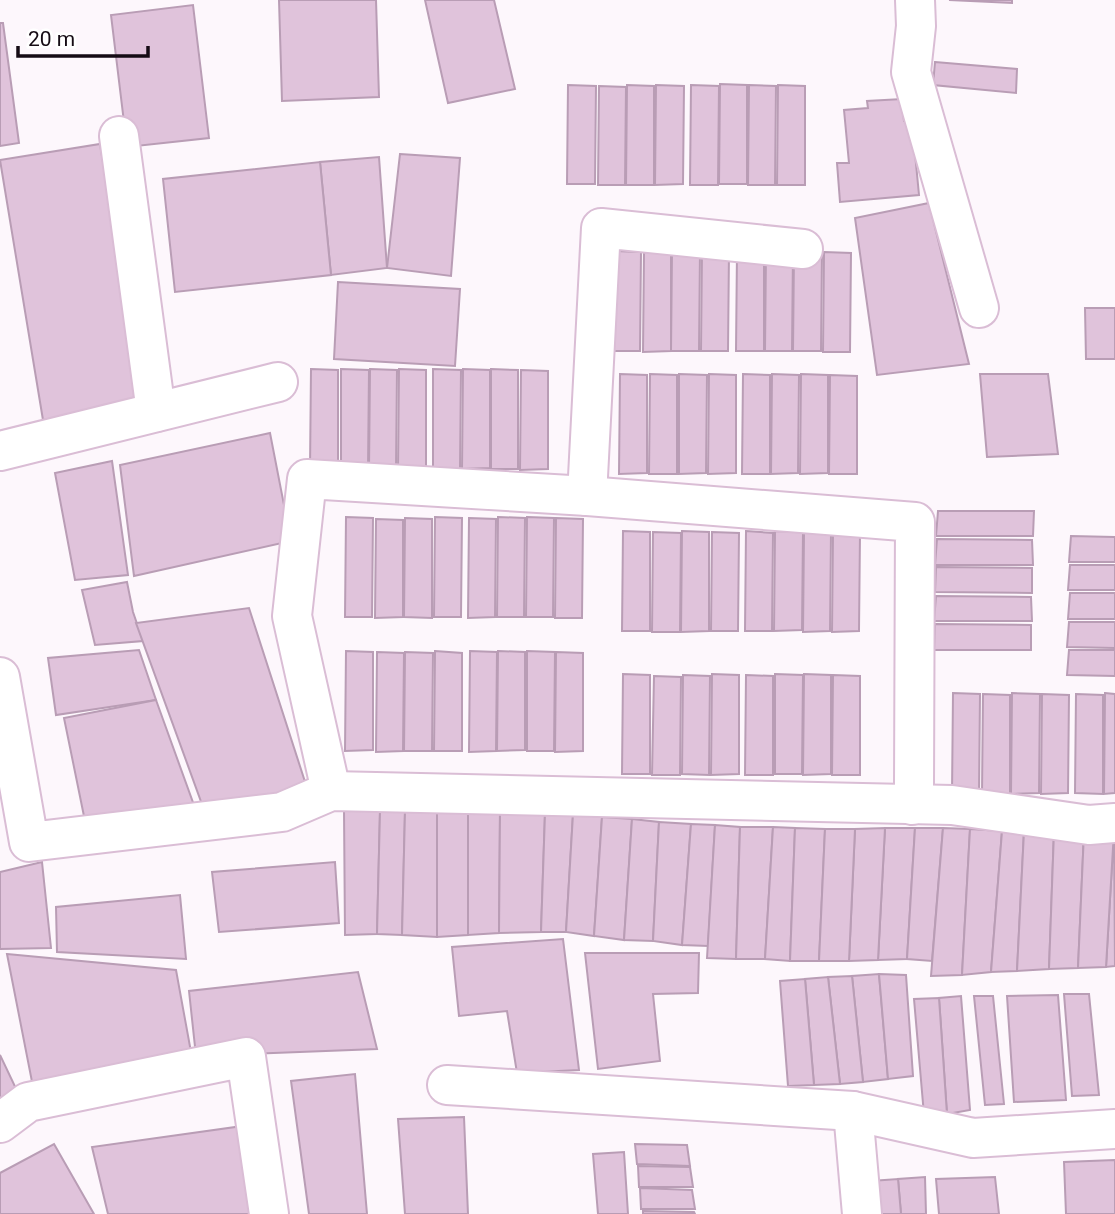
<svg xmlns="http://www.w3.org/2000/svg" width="1115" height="1214" font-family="Roboto,sans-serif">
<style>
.building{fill:#e0c3db;stroke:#b99db5;stroke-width:2}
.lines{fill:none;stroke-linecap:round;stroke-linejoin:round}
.minor-casing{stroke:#dabdd5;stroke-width:42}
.minor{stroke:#fff;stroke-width:38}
</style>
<rect width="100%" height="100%" fill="#fdf7fc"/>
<g class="building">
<polygon points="279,0 376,0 379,97 282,101"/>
<polygon points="425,0 494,0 515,89 448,103"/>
<polygon points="949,0 1012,0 1012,3"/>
<polygon points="193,5 209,138 127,147 111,15"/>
<polygon points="0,23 3,23 19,143 0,146"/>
<polygon points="935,62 1017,69 1016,93 933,85"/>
<polygon points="720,84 747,85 747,184 719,184"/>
<polygon points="568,85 596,86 595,184 567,184"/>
<polygon points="627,85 654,86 654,185 626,185"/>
<polygon points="656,85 684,86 683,184 655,185"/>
<polygon points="691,85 719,86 718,185 690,185"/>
<polygon points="749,85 776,86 775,185 748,185"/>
<polygon points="778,85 805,86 805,185 777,185"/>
<polygon points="599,86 626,87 625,185 598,185"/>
<polygon points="902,99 904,121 912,122 919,195 840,202 837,163 849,163 844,110 868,108 867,101"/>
<polygon points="100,144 143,404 43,420 0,160"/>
<polygon points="400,154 460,158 451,276 387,268"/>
<polygon points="379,157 387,268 331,275 320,162"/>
<polygon points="320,162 331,275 175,292 163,179"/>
<polygon points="929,203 969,364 877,375 855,218"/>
<polygon points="614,251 641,252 640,351 613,351"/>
<polygon points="672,251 700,252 699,351 671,351"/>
<polygon points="702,251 729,252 728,351 701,351"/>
<polygon points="766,251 793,252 792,351 765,351"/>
<polygon points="794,251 822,252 821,351 793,351"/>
<polygon points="644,252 671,253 671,351 643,352"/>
<polygon points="737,252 764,253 764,351 736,351"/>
<polygon points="824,252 851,253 850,352 823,352"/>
<polygon points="338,282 460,289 455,366 334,359"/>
<polygon points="1085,308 1115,308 1115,359 1086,359"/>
<polygon points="311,369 338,370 338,468 310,469"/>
<polygon points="341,369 369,370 368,469 341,470"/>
<polygon points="370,369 397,370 396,469 369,469"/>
<polygon points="399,369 426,370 426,469 398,469"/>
<polygon points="433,369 461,370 460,469 433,469"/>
<polygon points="463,369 490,370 490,468 462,469"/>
<polygon points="491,369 518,370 518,469 491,469"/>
<polygon points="521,370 548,371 548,469 520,470"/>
<polygon points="620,374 647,375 647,473 619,474"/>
<polygon points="650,374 677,375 677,474 649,474"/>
<polygon points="679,374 707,375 706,473 679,474"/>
<polygon points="709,374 736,375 736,473 708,474"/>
<polygon points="743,374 770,375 770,474 742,474"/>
<polygon points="772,374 799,375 798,473 771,474"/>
<polygon points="801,374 828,375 828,473 800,474"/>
<polygon points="980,374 1048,374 1058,454 987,457"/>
<polygon points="830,375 857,376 857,474 829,474"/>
<polygon points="270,433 291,541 134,576 120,465"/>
<polygon points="112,461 128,575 75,580 55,473"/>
<polygon points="938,511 1034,511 1033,536 936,536"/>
<polygon points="346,517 373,518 372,617 345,617"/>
<polygon points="435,517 462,518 461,617 434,617"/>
<polygon points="498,517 525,518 524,617 497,617"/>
<polygon points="527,517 554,518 553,617 526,617"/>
<polygon points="405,518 432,519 432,618 404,617"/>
<polygon points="469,518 496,519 495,617 468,618"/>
<polygon points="556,518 583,519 582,618 555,618"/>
<polygon points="376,519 403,520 403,617 375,618"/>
<polygon points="623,531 650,532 650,631 622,631"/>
<polygon points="682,531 709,532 709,631 681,632"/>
<polygon points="746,531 773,533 772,631 745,631"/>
<polygon points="775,531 803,532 802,630 774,631"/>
<polygon points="653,532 681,533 680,632 652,632"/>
<polygon points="712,532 739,533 738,631 711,631"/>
<polygon points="804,532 831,532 830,631 803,632"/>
<polygon points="833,532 860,533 859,631 832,632"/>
<polygon points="1071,536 1115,537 1115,562 1069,562"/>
<polygon points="937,539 1032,540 1033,565 935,565"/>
<polygon points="1070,565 1115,565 1115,590 1068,590"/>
<polygon points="936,567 1032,568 1032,593 935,592"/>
<polygon points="127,582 133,612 143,641 95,645 82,590"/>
<polygon points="1070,593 1115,593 1115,619 1068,619"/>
<polygon points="936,596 1031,597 1032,621 934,621"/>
<polygon points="249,608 307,788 203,807 136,623"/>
<polygon points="1069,622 1115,622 1115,648 1067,647"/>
<polygon points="935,624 1031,625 1031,650 934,650"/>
<polygon points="139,650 156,700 56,715 48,658"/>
<polygon points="1069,650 1115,650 1115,676 1067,675"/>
<polygon points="346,651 373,652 373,750 345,751"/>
<polygon points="435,651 462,653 462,751 434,751"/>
<polygon points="470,651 497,652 496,751 469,752"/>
<polygon points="498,651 525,652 525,750 497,751"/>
<polygon points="527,651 555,652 554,751 527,751"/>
<polygon points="377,652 404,653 403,751 376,752"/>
<polygon points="405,652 433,653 432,751 404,751"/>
<polygon points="556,652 583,653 583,751 555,752"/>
<polygon points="623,674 650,675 650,774 622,774"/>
<polygon points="712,674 739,675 739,774 711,775"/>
<polygon points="775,674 803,675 802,774 775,774"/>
<polygon points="804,674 831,675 831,774 803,775"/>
<polygon points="683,675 710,676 709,775 682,774"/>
<polygon points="746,675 773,676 773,775 745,775"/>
<polygon points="833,675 860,676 860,775 832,775"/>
<polygon points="654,676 681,677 680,775 652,775"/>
<polygon points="953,693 980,694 979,793 952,793"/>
<polygon points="1012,693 1040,694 1039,793 1011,794"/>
<polygon points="1105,693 1115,694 1115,793 1104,794"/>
<polygon points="983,694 1010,695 1010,794 982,794"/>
<polygon points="1042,694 1069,695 1068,793 1041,794"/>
<polygon points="1076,694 1103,695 1103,794 1075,793"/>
<polygon points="156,700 195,808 86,826 64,718"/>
<polygon points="344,810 380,811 377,934 345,935"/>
<polygon points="468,810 500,811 499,933 468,935"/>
<polygon points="468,810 468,935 437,937 437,812"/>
<polygon points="380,811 405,811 402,935 377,934"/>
<polygon points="405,811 437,812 437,937 402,935"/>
<polygon points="500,811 545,813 541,932 499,933"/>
<polygon points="545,813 573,814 566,932 541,932"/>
<polygon points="573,814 602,817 594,936 566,932"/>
<polygon points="602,817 632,819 624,940 594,936"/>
<polygon points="632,819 659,822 653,941 624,940"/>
<polygon points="659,822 691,824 682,945 653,941"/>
<polygon points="691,824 715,825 708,946 682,945"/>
<polygon points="715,825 740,827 736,959 707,958"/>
<polygon points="740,827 773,827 765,959 736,959"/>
<polygon points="773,827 795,828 790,961 765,959"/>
<polygon points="795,828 825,829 819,961 790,961"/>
<polygon points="885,828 915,828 907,959 878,960"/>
<polygon points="885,828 878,960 849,961 855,829"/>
<polygon points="915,828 943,828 932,961 907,959"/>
<polygon points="943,828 970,829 962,975 931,976"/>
<polygon points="825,829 855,829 849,961 819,961"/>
<polygon points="970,829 1002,831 991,972 962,975"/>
<polygon points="1002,831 1024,831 1017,971 991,972"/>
<polygon points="1024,831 1054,831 1049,969 1017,971"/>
<polygon points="1054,831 1084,832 1078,968 1049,969"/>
<polygon points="1114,831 1115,966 1106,967"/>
<polygon points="1114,831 1106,967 1078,968 1084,832"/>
<polygon points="42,862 51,948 0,949 0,872"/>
<polygon points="335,862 339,923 219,932 212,872"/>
<polygon points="180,895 186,959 57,952 56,907"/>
<polygon points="563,939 579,1070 517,1073 507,1011 459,1016 452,947"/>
<polygon points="585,953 699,953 698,993 653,994 660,1061 598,1069"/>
<polygon points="7,954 176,970 193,1063 35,1097"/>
<polygon points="358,972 377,1049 196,1056 189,991"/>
<polygon points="879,974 888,1079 863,1082 852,976"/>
<polygon points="879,974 906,975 913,1076 888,1079"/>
<polygon points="852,976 863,1082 840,1084 828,977"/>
<polygon points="828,977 840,1084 814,1085 805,979"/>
<polygon points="805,979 814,1085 788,1086 780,981"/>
<polygon points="1064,994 1089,994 1099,1095 1072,1096"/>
<polygon points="1058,995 1066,1100 1014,1102 1007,996"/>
<polygon points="961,996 970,1110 947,1114 939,998"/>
<polygon points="974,996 993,996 1004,1104 985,1105"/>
<polygon points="939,998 947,1114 924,1115 914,999"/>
<polygon points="0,1055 20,1097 0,1107"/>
<polygon points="355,1074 367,1214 309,1214 291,1081"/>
<polygon points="464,1117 468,1214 405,1214 398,1119"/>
<polygon points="250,1125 263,1214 108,1214 92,1147"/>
<polygon points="54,1144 94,1214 0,1214 0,1173"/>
<polygon points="635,1144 687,1145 690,1166 637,1164"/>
<polygon points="624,1152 628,1214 598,1214 593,1154"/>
<polygon points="1115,1160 1115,1214 1066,1214 1064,1162"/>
<polygon points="638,1166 690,1167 693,1187 639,1187"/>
<polygon points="925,1177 926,1214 901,1214 898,1179"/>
<polygon points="995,1177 999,1214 939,1214 936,1179"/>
<polygon points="898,1179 901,1214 874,1214 871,1181"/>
<polygon points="640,1188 692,1190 695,1209 641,1209"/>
<polygon points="643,1211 694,1212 695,1214 643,1214"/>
</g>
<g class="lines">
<defs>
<g id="minor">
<polyline points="915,0 916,26 911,72 979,308"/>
<polyline points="119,136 156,412"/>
<polyline points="0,451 278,382"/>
<polyline points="587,496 601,228 803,249"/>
<polyline points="0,677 29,842 282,812 331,791 952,805 1089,825 1115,823"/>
<polyline points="331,791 292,616 307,479 587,496 915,522 914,785 912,805"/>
<polyline points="447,1085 853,1111 973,1138 1115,1129"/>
<polyline points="853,1111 862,1214"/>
<polyline points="0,1123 28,1102 246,1057 269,1214"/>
</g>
</defs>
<use href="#minor" class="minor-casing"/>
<use href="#minor" class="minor"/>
</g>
<path d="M18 46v10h130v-10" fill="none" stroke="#150b14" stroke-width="3.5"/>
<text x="28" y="46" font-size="21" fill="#150b14" stroke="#ffffff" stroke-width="5" paint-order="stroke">20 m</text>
</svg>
